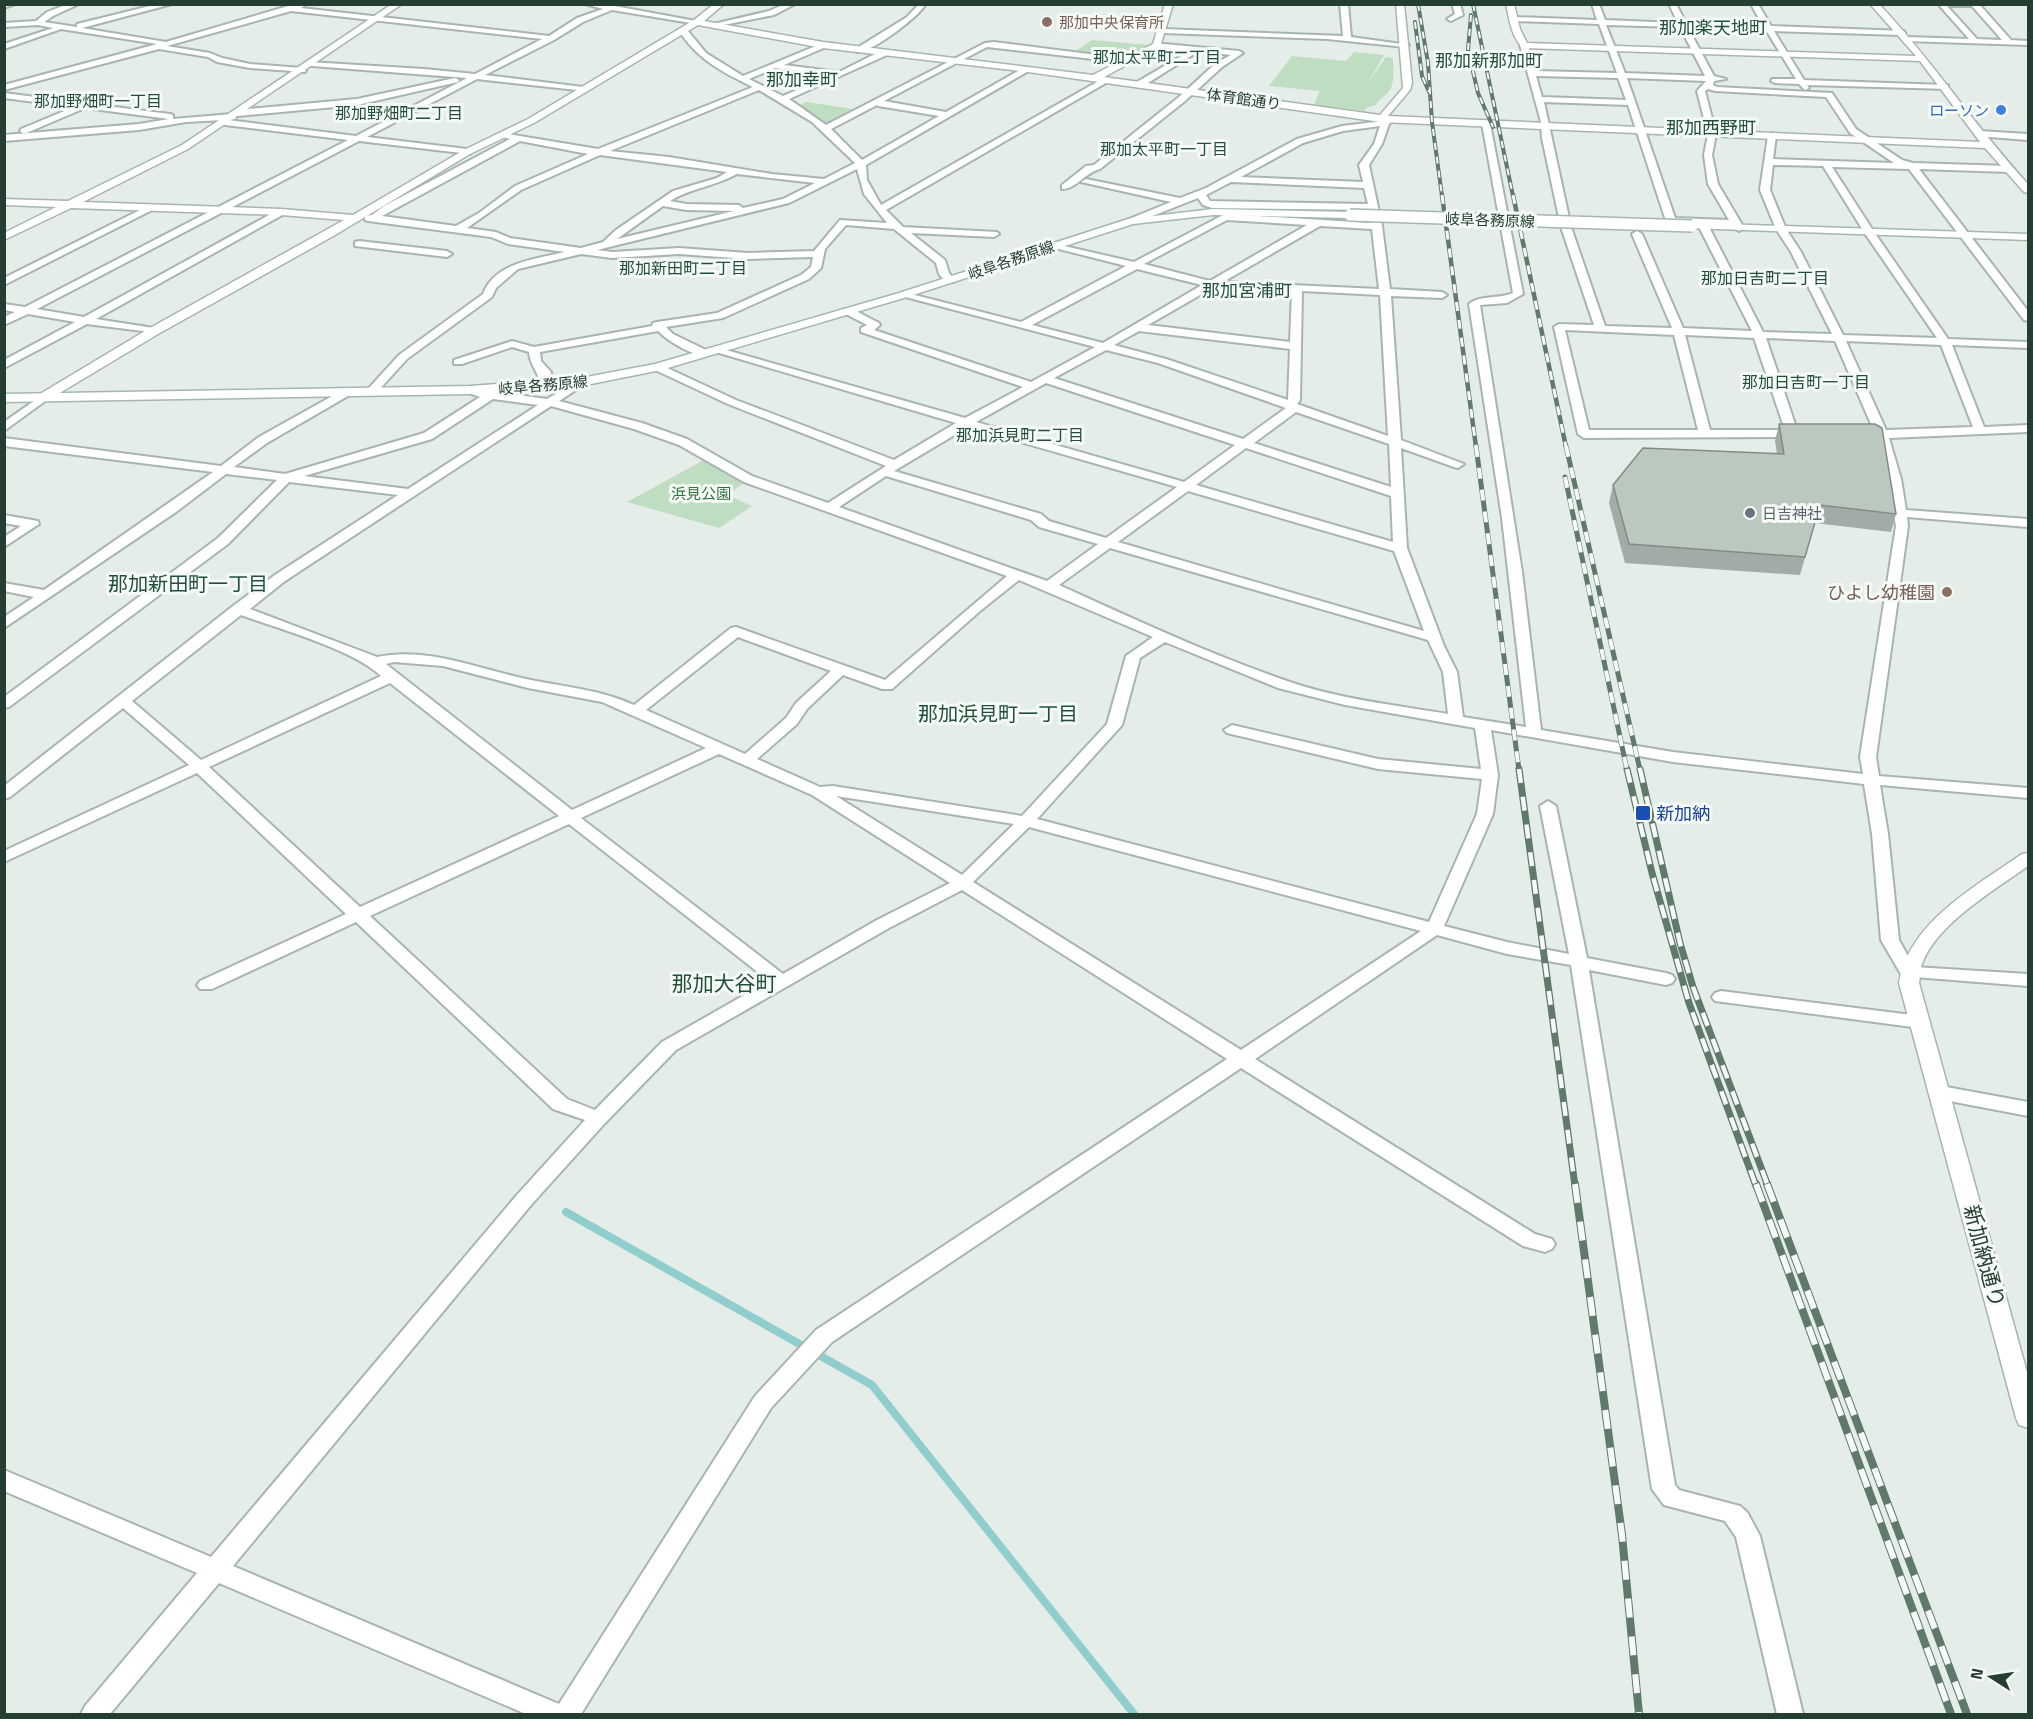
<svg xmlns="http://www.w3.org/2000/svg" width="2033" height="1719" font-family="'Titillium Web','Noto Sans JP',sans-serif">
<style>
.green{fill:#bfddc1}
.lines{fill:none;stroke-linecap:round;stroke-linejoin:round}
.stream{stroke:#90cecd;stroke-width:8}
.minor-casing{stroke:#a8b5ae;stroke-width:4}
.tertiary-casing{stroke:#a8b5ae;stroke-width:3}
.secondary-casing{stroke:#a3b8ad;stroke-width:3}
.minor{fill:#fff;fill-rule:evenodd}
.tertiary{fill:#fff;fill-rule:evenodd}
.secondary{fill:#fff;fill-rule:evenodd}
.rail-far4-casing{stroke:#5f796d;stroke-width:4}
.rail-far3-casing{stroke:#5f796d;stroke-width:4.5}
.rail-far2-casing{stroke:#5f796d;stroke-width:5}
.rail-far1-casing{stroke:#5f796d;stroke-width:7}
.rail-casing{stroke:#5f796d;stroke-width:8}
.rail-far4{stroke:#f5faf6;stroke-width:2;stroke-dasharray:7;stroke-linecap:butt}
.rail-far3{stroke:#f5faf6;stroke-width:3;stroke-dasharray:9;stroke-linecap:butt}
.rail-far2{stroke:#f5faf6;stroke-width:4;stroke-dasharray:11;stroke-linecap:butt}
.rail-far1{stroke:#f5faf6;stroke-width:4.5;stroke-dasharray:14;stroke-linecap:butt}
.rail{stroke:#f5faf6;stroke-width:6;stroke-dasharray:19;stroke-linecap:butt}
.secondary-bridge-casing{stroke:#a3b8ad;stroke-width:14;stroke-linecap:butt}
.secondary-bridge{stroke:#fff;stroke-width:11}
.wall{fill:#a0aca5}
.building{fill:#bac8c0;stroke:#828c86;stroke-width:1.5}
.education-dot{fill:#8d6e63;stroke:#f5faf6;stroke-width:2}
.shop-dot{fill:#3f7fe0;stroke:#f5faf6;stroke-width:2}
.worship-dot{fill:#6b7280;stroke:#f5faf6;stroke-width:2}
.transit-dot{fill:#1a4fb4;stroke:#f5faf6;stroke-width:2}
.labels{text-anchor:middle;dominant-baseline:central;stroke-width:6;stroke-linejoin:round;paint-order:stroke}
.far-education-label{font-size:15px;fill:#785e54;stroke:#f5faf6;text-anchor:start}
.far-street-label{font-size:15px;fill:#253e32;stroke:#f5faf6}
.far-shop-label{font-size:15px;fill:#366cbe;stroke:#f5faf6;text-anchor:end}
.far-park-label{font-size:15px;fill:#31733e;stroke:#f5faf6}
.far-worship-label{font-size:15px;fill:#5b616d;stroke:#f5faf6;text-anchor:start}
.far-neighbourhood-label{font-size:16px;fill:#214f3c;stroke:#f5faf6}
.far-quarter-label{font-size:18px;fill:#214f3c;stroke:#f5faf6}
.education-label{font-size:18px;fill:#785e54;stroke:#f5faf6;text-anchor:end}
.transit-label{font-size:18px;fill:#164399;stroke:#f5faf6;text-anchor:start}
.neighbourhood-label{font-size:20px;fill:#214f3c;stroke:#f5faf6}
.quarter-label{font-size:21px;fill:#214f3c;stroke:#f5faf6}
.near-street-label{font-size:21px;fill:#253e32;stroke:#f5faf6}
</style>
<rect width="100%" height="100%" fill="#e5ede8"/>
<g class="green">
<polygon points="1092,40 1149,45 1124,61 1071,54"/>
<path d="M1354,52L1384,55L1368,83L1386,57L1393,58C1393,67 1395,81 1390,90C1386,96 1379,98 1376,105L1366,108L1365,111L1314,105L1320,91L1269,86L1292,56L1346,61Z"/>
<polygon points="806,102 860,110 826,127 799,106"/>
<polygon points="704,460 745,482 727,495 752,506 719,528 627,502"/>
</g>
<g class="lines">
<polyline class="stream" points="566,1212 872,1385 1134,1714"/>
<defs>
<g id="minor">
<polygon points="4,4 15,4 4,8"/>
<polygon points="68,4 79,4 53,16 44,22 77,27 77,24 158,4 172,4 82,28 166,42 295,4 307,4 301,8 549,36 577,18 603,9 585,4 604,4 701,22 697,24 612,10 583,22 554,40 485,75 583,87 587,89 586,91 477,79 367,137 467,149 470,150 470,154 359,141 37,309 84,317 278,210 284,210 284,214 96,319 154,328 158,329 158,333 87,324 4,368 4,360 75,322 28,314 4,325 4,317 15,312 4,310 4,304 25,307 348,140 225,125 221,122 223,120 186,122 139,130 4,141 4,135 139,124 169,119 85,108 24,134 20,131 21,129 74,107 4,98 4,93 170,114 173,115 173,119 232,114 236,117 235,119 228,120 356,136 467,78 312,66 309,66 309,62 424,69 475,74 542,39 291,11 167,46 210,53 222,58 250,64 302,68 306,70 305,72 250,68 217,62 208,57 159,49 4,90 4,85 157,44 61,29 4,49 4,44 53,28 38,25 4,27 4,23 36,21 47,12"/>
<polygon points="785,4 795,4 774,15 713,27 709,25 769,11"/>
<path d="M919,4H926C917,18 873,52 857,52V48L907,17Z"/>
<polygon points="1340,4 1348,4 1351,37 1409,45 1405,47 1327,39 1163,33 1159,31 1163,29 1343,36"/>
<polygon points="1452,4 1460,4 1463,15 1451,21 1447,19 1455,14"/>
<path d="M1592,4H1599L1605,20L1678,23L1669,4H1676L1686,23L1763,26L1751,4H1758L1771,26L1904,31L1905,33L1901,35L1774,31L1804,80L1945,85H1948V89L1807,85L1809,88L1805,90L1799,84L1775,83L1771,81L1772,79H1796L1766,30L1688,28L1714,76L1726,79L1714,81L1713,85L1717,87L1832,93L1856,129L1902,160L1913,163L2009,166L2014,169L2009,172L1919,169L2028,311V321L2024,320L1909,169L1832,167L1874,232L1948,339L2028,342V348L1952,345L1984,427L2028,425V432L1889,438L1901,479L1906,510L2028,519V527L1907,517L1908,526L1876,757L1879,776L2028,788V798L1880,785L1888,834L1899,940L1914,967L2028,974V986L1902,976L1881,940L1872,834L1864,784L1673,762L1491,730L1498,775L1493,814L1444,926L1507,942L1569,954L1540,806L1548,801L1556,806L1587,958L1666,973L1672,975L1675,979L1672,983L1666,985L1589,970L1675,1485L1679,1490L1740,1506L1747,1512L1760,1536L1803,1714H1777L1736,1537L1725,1521L1664,1505L1652,1489L1571,965L1507,954L1437,935L1255,1059L1535,1234L1552,1239L1555,1244L1552,1249L1545,1252L1523,1246L1241,1068L832,1342L771,1408L581,1714H526L219,1583L110,1714H81L85,1706L197,1573L4,1491V1470L211,1557L517,1195L585,1120L553,1109L356,922L212,989H200L197,985L200,981L346,914L197,773L4,862V851L189,765L123,708L10,797L4,799V786L233,606L275,575L398,495L289,482L228,544L9,707L4,708V697L218,538L277,480L226,474L176,512L4,628V617L34,597L4,591V583L44,590L213,472L4,446V438L221,466L259,437L345,389H353V393L267,443L234,467L285,474L424,433L480,397L466,392V388L547,399L581,379L587,382L585,384L559,401L642,423L687,439L752,476L828,503L886,466L728,404L653,369V365H661L736,400L894,460L956,423L709,350L711,348H719L965,418L1023,387L861,332V328L867,325L844,313V309H852L879,323L880,325L874,330L1031,382L1095,347L898,295L903,292L1021,322L1126,266L1051,247V243L1134,262L1225,214L1371,223L1369,210L1212,208L1203,205L1198,198L1132,224L1129,223V219L1171,202L1081,182L1086,179L1180,198L1206,188L1297,139L1342,126L1383,121L1390,117L1394,120L1389,124L1382,144L1369,165L1382,226L1390,289L1442,292L1447,295L1442,298L1391,296L1401,440L1464,464L1458,468L1454,467L1401,448L1407,548L1444,646L1457,672L1463,717L1526,727L1502,518L1469,304C1479,295 1499,299 1513,293L1482,124L1486,121L1490,124L1523,294L1507,303L1480,305L1522,572L1541,730L1673,752L1863,774L1860,757L1896,526L1882,448L1878,438L1860,439L1854,435L1860,431H1874L1835,341L1766,338L1797,430L1802,431V437L1584,438L1578,434L1554,327L1559,324L1594,325L1561,227L1542,138L1541,122L1520,45L1524,43L1528,45L1535,71L1617,73L1599,24L1514,21L1510,19L1514,17L1597,20ZM1606,25L1680,27L1705,76L1625,73ZM1536,76L1618,78L1626,100L1542,97ZM1627,78L1706,81L1697,91L1708,134L1704,155L1708,184L1729,220L1675,218ZM1708,89L1715,91L1826,97L1850,133L1894,163L1773,159L1776,136L1772,133L1768,136L1760,190L1776,229L1791,252L1832,334L1763,332L1708,225L1733,226L1739,231L1744,228L1718,184L1712,155L1716,134L1705,91ZM1544,102L1628,105L1666,221L1671,224L1701,225L1699,227L1752,331L1683,328L1642,234L1637,231L1632,234L1672,328L1605,326L1571,227ZM1380,126L1374,144L1359,165L1363,182L1241,177L1303,143L1343,131ZM1773,165L1823,166L1864,232L1937,338L1843,335L1801,252L1786,229L1770,190ZM1231,182L1364,188L1368,204L1210,201L1206,195ZM1227,220L1307,225L1210,281L1144,264ZM1320,226L1372,229L1379,289L1223,282ZM1137,269L1202,285L1103,343L1032,325ZM1214,287L1292,291L1290,342L1148,325ZM1302,291L1380,295L1388,436L1297,404L1300,400ZM1565,330L1674,335L1698,430H1589ZM1139,331L1290,349L1288,400L1166,359L1114,345ZM1685,335L1754,338L1785,430H1710ZM1846,341L1941,345L1973,427L1886,430ZM1106,350L1158,363L1286,408L1243,439L1054,378ZM1046,383L1235,445L1184,482L976,422ZM493,399L538,405L408,489L304,476L432,439ZM551,406L634,429L679,445L744,482L1007,576L885,680L736,627L731,628L634,705C601,690 566,687 531,680C480,670 429,646 377,657L250,609L285,581ZM1296,412L1389,444L1391,487L1254,443ZM968,427L1177,487L1106,538L1049,521L1041,514L894,471ZM1246,448L1391,496L1393,542L1196,485ZM886,476L1031,520L1039,527L1098,544L1047,581L839,507ZM1188,491L1394,551L1424,631L1118,542ZM1110,548L1428,640L1443,672L1448,714C1395,705 1338,699 1287,681C1209,654 1134,619 1059,585ZM1019,580L1153,637L1126,656L1107,724L1022,816L833,786L820,787L757,759L797,724L807,709L843,675L882,689H892L980,611ZM241,615C280,629 354,650 381,676L201,760L132,701ZM738,637L831,671L796,703L786,718L745,754L646,710ZM1165,642L1278,688L1345,705L1475,728L1481,769L1378,759L1232,725L1224,730L1227,733L1378,769L1482,779L1477,814L1429,922L1037,819L1122,725L1140,658ZM394,662L443,666L528,688L602,702L706,748L572,810L386,664ZM390,683L559,816L360,907L209,767ZM719,754L812,795L950,883L877,920L783,974L581,818ZM836,796L1014,824L962,875ZM569,824L769,981L662,1042L595,1110L567,1099L370,916ZM1029,827L1421,931L1241,1050L973,882ZM962,890L1227,1059L816,1330L755,1396L559,1704L233,1566L531,1205L605,1123L676,1050L889,928Z"/>
<path d="M1938,4H1979L2011,40L2028,41V45L1904,41V37H1907L1969,39ZM1947,6H1972L2002,40L1977,39Z"/>
<path d="M678,30L688,31L706,53L743,76L823,43L827,45L826,47L784,65L839,72L881,51H887V55L789,99L826,125L985,43L994,42L1128,59L1132,61L1128,63L987,47L884,101L946,112L1025,67L1032,69L866,165L867,180L881,205L1104,78L1111,80L886,210L903,227L997,232L999,234L994,237L911,233L945,260L949,273L955,280L954,282H946L939,274L936,263L894,229L846,225L825,249L821,268L809,279L723,318L666,327L673,334L708,351V355C693,357 668,341 658,331L540,352L541,361L551,372L552,386L546,389L540,386C539,370 530,367 529,352L512,347L462,364H454V360L512,341L534,347L652,326L653,323L657,322L717,313L801,275L811,267L813,257L748,259L679,254L612,258L581,254L518,269L496,288L492,297L407,359L376,393H368V389L399,355L483,294C495,262 536,259 565,252L508,244L491,237L368,221L365,220V216L372,215L384,206L510,139L502,137V133L598,149L753,87C726,74 700,61 682,35L678,34ZM775,68L831,75L783,96L749,79ZM759,90L812,122L855,163L824,179L772,174L669,157L610,151ZM877,105L878,106L939,116L862,160L831,129ZM520,141L588,154L515,186L479,213L456,226L382,216ZM600,155L727,172L717,178L673,191L616,230L603,242L581,248L510,238L496,232L467,228L521,190ZM857,169L864,194L887,223L840,220L814,251L748,253L679,248L612,252L597,250L789,203ZM737,174L815,183L783,199L743,208L739,205L686,204L670,201C690,188 716,186 737,174ZM663,206L686,210L734,211L617,239Z"/>
<path d="M1154,43L1239,51L1243,53L1222,67L1185,101L1100,169C1086,172 1075,190 1062,189V185L1086,166L1094,165L1179,97L1216,63L1231,55L1199,51L1143,86H1137V82L1190,51L1157,47L1153,45Z"/>
<polygon points="455,78 459,80 458,82 357,105 238,116 234,113 238,110 357,99"/>
<polygon points="1979,131 2028,134 2028,140 1976,136 1976,132"/>
<polygon points="148,206 156,208 4,285 4,278"/>
<polygon points="359,241 447,251 452,254 447,257 355,246 355,242"/>
<polygon points="44,394 50,397 48,399 4,431 4,422"/>
<polygon points="4,515 38,521 39,524 4,547 4,537 21,526 4,523"/>
<polygon points="1721,991 1920,1016 1926,1018 1929,1022 1926,1026 1920,1028 1715,1001 1712,997 1715,993"/>
<polygon points="1941,1086 2028,1102 2028,1116 1934,1098 1932,1093 1934,1088"/>
</g>
<g id="tertiary">
<path d="M392,4H402L188,149L83,202L281,209L353,215L464,150L528,119L694,20L714,4H724L704,21L823,42L1093,75L1153,44L1165,4H1173L1160,47L1104,77L1380,115L1403,88L1396,4H1404L1412,83L1410,90L1388,116L1980,142L1920,61L1524,48C1512,40 1509,18 1506,4H1514L1520,29L1527,43L1916,56L1870,4H1879C1933,61 1975,127 2028,184V193L2024,192L1985,148L1381,122L1028,72L823,48L698,25L534,123L470,154L335,235L158,334L48,400H40L38,397L40,394L150,328L344,220L281,215L71,208L4,240V233L56,207L4,205V199L68,201L182,145Z"/>
<path d="M2028,853V866C1995,890 1936,924 1922,964C1920,970 1920,977 1919,983L2028,1376V1428L2019,1425L2016,1418L1899,983C1909,922 1975,887 2022,854Z"/>
</g>
<g id="secondary">
<polygon points="1213,209 1350,212 1355,215 1350,218 1213,215 1133,224 907,297 661,370 581,386 470,394 4,402 4,394 470,386 581,378 655,364 899,293 1128,219"/>
<polygon points="1692,223 2028,234 2028,240 1688,228 1687,226"/>
</g>
</defs>
<use href="#minor" class="minor-casing"/>
<use href="#tertiary" class="tertiary-casing"/>
<use href="#secondary" class="secondary-casing"/>
<use href="#minor" class="minor"/>
<use href="#tertiary" class="tertiary"/>
<use href="#secondary" class="secondary"/>
<defs>
<g id="rail-far4">
<polyline points="1418,4 1428,63 1432,122 1442,196"/>
<polyline points="1473,4 1513,196"/>
<polyline points="1471,15 1468,50 1478,93 1493,127"/>
<polyline points="1415,22 1422,76 1429,92"/>
</g>
<g id="rail-far3">
<polyline points="1442,195 1476,447"/>
<polyline points="1513,195 1566,447"/>
</g>
<g id="rail-far2">
<polyline points="1476,446 1519,770"/>
<polyline points="1566,446 1640,770"/>
<polyline points="1565,477 1627,770"/>
</g>
<g id="rail-far1">
<polyline points="1519,769 1575,1186"/>
<polyline points="1627,769 1652,873 1689,1003 1756,1186"/>
<polyline points="1640,769 1680,943 1693,987 1768,1186"/>
</g>
<g id="rail">
<polyline points="1575,1184 1622,1535 1639,1714"/>
<polyline points="1756,1184 1951,1714"/>
<polyline points="1767,1184 1967,1714"/>
</g>
</defs>
<use href="#rail-far4" class="rail-far4-casing"/>
<use href="#rail-far3" class="rail-far3-casing"/>
<use href="#rail-far2" class="rail-far2-casing"/>
<use href="#rail-far1" class="rail-far1-casing"/>
<use href="#rail" class="rail-casing"/>
<use href="#rail-far4" class="rail-far4"/>
<use href="#rail-far3" class="rail-far3"/>
<use href="#rail-far2" class="rail-far2"/>
<use href="#rail-far1" class="rail-far1"/>
<use href="#rail" class="rail"/>
<defs>
<polyline id="secondary-bridge" points="1350,215 1692,226"/>
</defs>
<use href="#secondary-bridge" class="secondary-bridge-casing"/>
<use href="#secondary-bridge" class="secondary-bridge"/>
</g>
<polygon class="wall" points="1779,424 1896,514 1891,532 1815,523 1800,575 1625,563 1609,503 1613,485 1777,454 1775,441"/>
<polygon class="building" points="1779,424 1875,424 1882,428 1896,514 1820,505 1805,557 1629,544 1613,485 1643,448 1784,454"/>
<g class="education-dot">
<circle cx="1047" cy="22" r="6"/>
<circle cx="1947" cy="592" r="6"/>
</g>
<circle class="shop-dot" cx="2001" cy="110" r="6"/>
<circle class="worship-dot" cx="1750" cy="513" r="6"/>
<rect class="transit-dot" x="1635" y="805" width="16" height="16" rx="3"/>
<g class="labels">
<g class="far-education-label">
<text x="1059" y="22">那加中央保育所</text>
</g>
<g class="far-street-label">
<text transform="translate(1244 99) rotate(8)">体育館通り</text>
<text transform="translate(1490 220) rotate(2)">岐阜各務原線</text>
<text transform="translate(1011 260) rotate(-19)">岐阜各務原線</text>
<text transform="translate(543 385) rotate(-5)">岐阜各務原線</text>
</g>
<g class="far-shop-label">
<text x="1989" y="110">ローソン</text>
</g>
<g class="far-park-label">
<text x="701" y="493">浜見公園</text>
</g>
<g class="far-worship-label">
<text x="1762" y="513">日吉神社</text>
</g>
<g class="far-neighbourhood-label">
<text x="1157" y="57">那加太平町二丁目</text>
<text x="98" y="101">那加野畑町一丁目</text>
<text x="399" y="113">那加野畑町二丁目</text>
<text x="1164" y="149">那加太平町一丁目</text>
<text x="683" y="268">那加新田町二丁目</text>
<text x="1765" y="278">那加日吉町二丁目</text>
<text x="1806" y="382">那加日吉町一丁目</text>
<text x="1020" y="435">那加浜見町二丁目</text>
</g>
<g class="far-quarter-label">
<text x="1713" y="27">那加楽天地町</text>
<text x="1489" y="60">那加新那加町</text>
<text x="802" y="79">那加幸町</text>
<text x="1711" y="127">那加西野町</text>
<text x="1247" y="290">那加宮浦町</text>
</g>
<g class="education-label">
<text x="1935" y="592">ひよし幼稚園</text>
</g>
<g class="transit-label">
<text x="1656" y="813">新加納</text>
</g>
<g class="neighbourhood-label">
<text x="188" y="583">那加新田町一丁目</text>
<text x="998" y="713">那加浜見町一丁目</text>
</g>
<g class="quarter-label">
<text x="724" y="983">那加大谷町</text>
</g>
<g class="near-street-label">
<text transform="translate(1985 1256) rotate(75)">新加納通り</text>
</g>
</g>
<rect width="2033" height="1719" fill="none" stroke="#253e32" stroke-width="12"/>
<g transform="translate(1991 1677) rotate(282)" stroke="#f5faf6" stroke-width="4.5" paint-order="stroke">
<path d="M0-4.5L10 22L0 15L-10 22Z" fill="#253e32"/>
<text y="-9" font-size="16" font-weight="bold" text-anchor="middle" fill="#253e32">N</text>
</g>
</svg>
